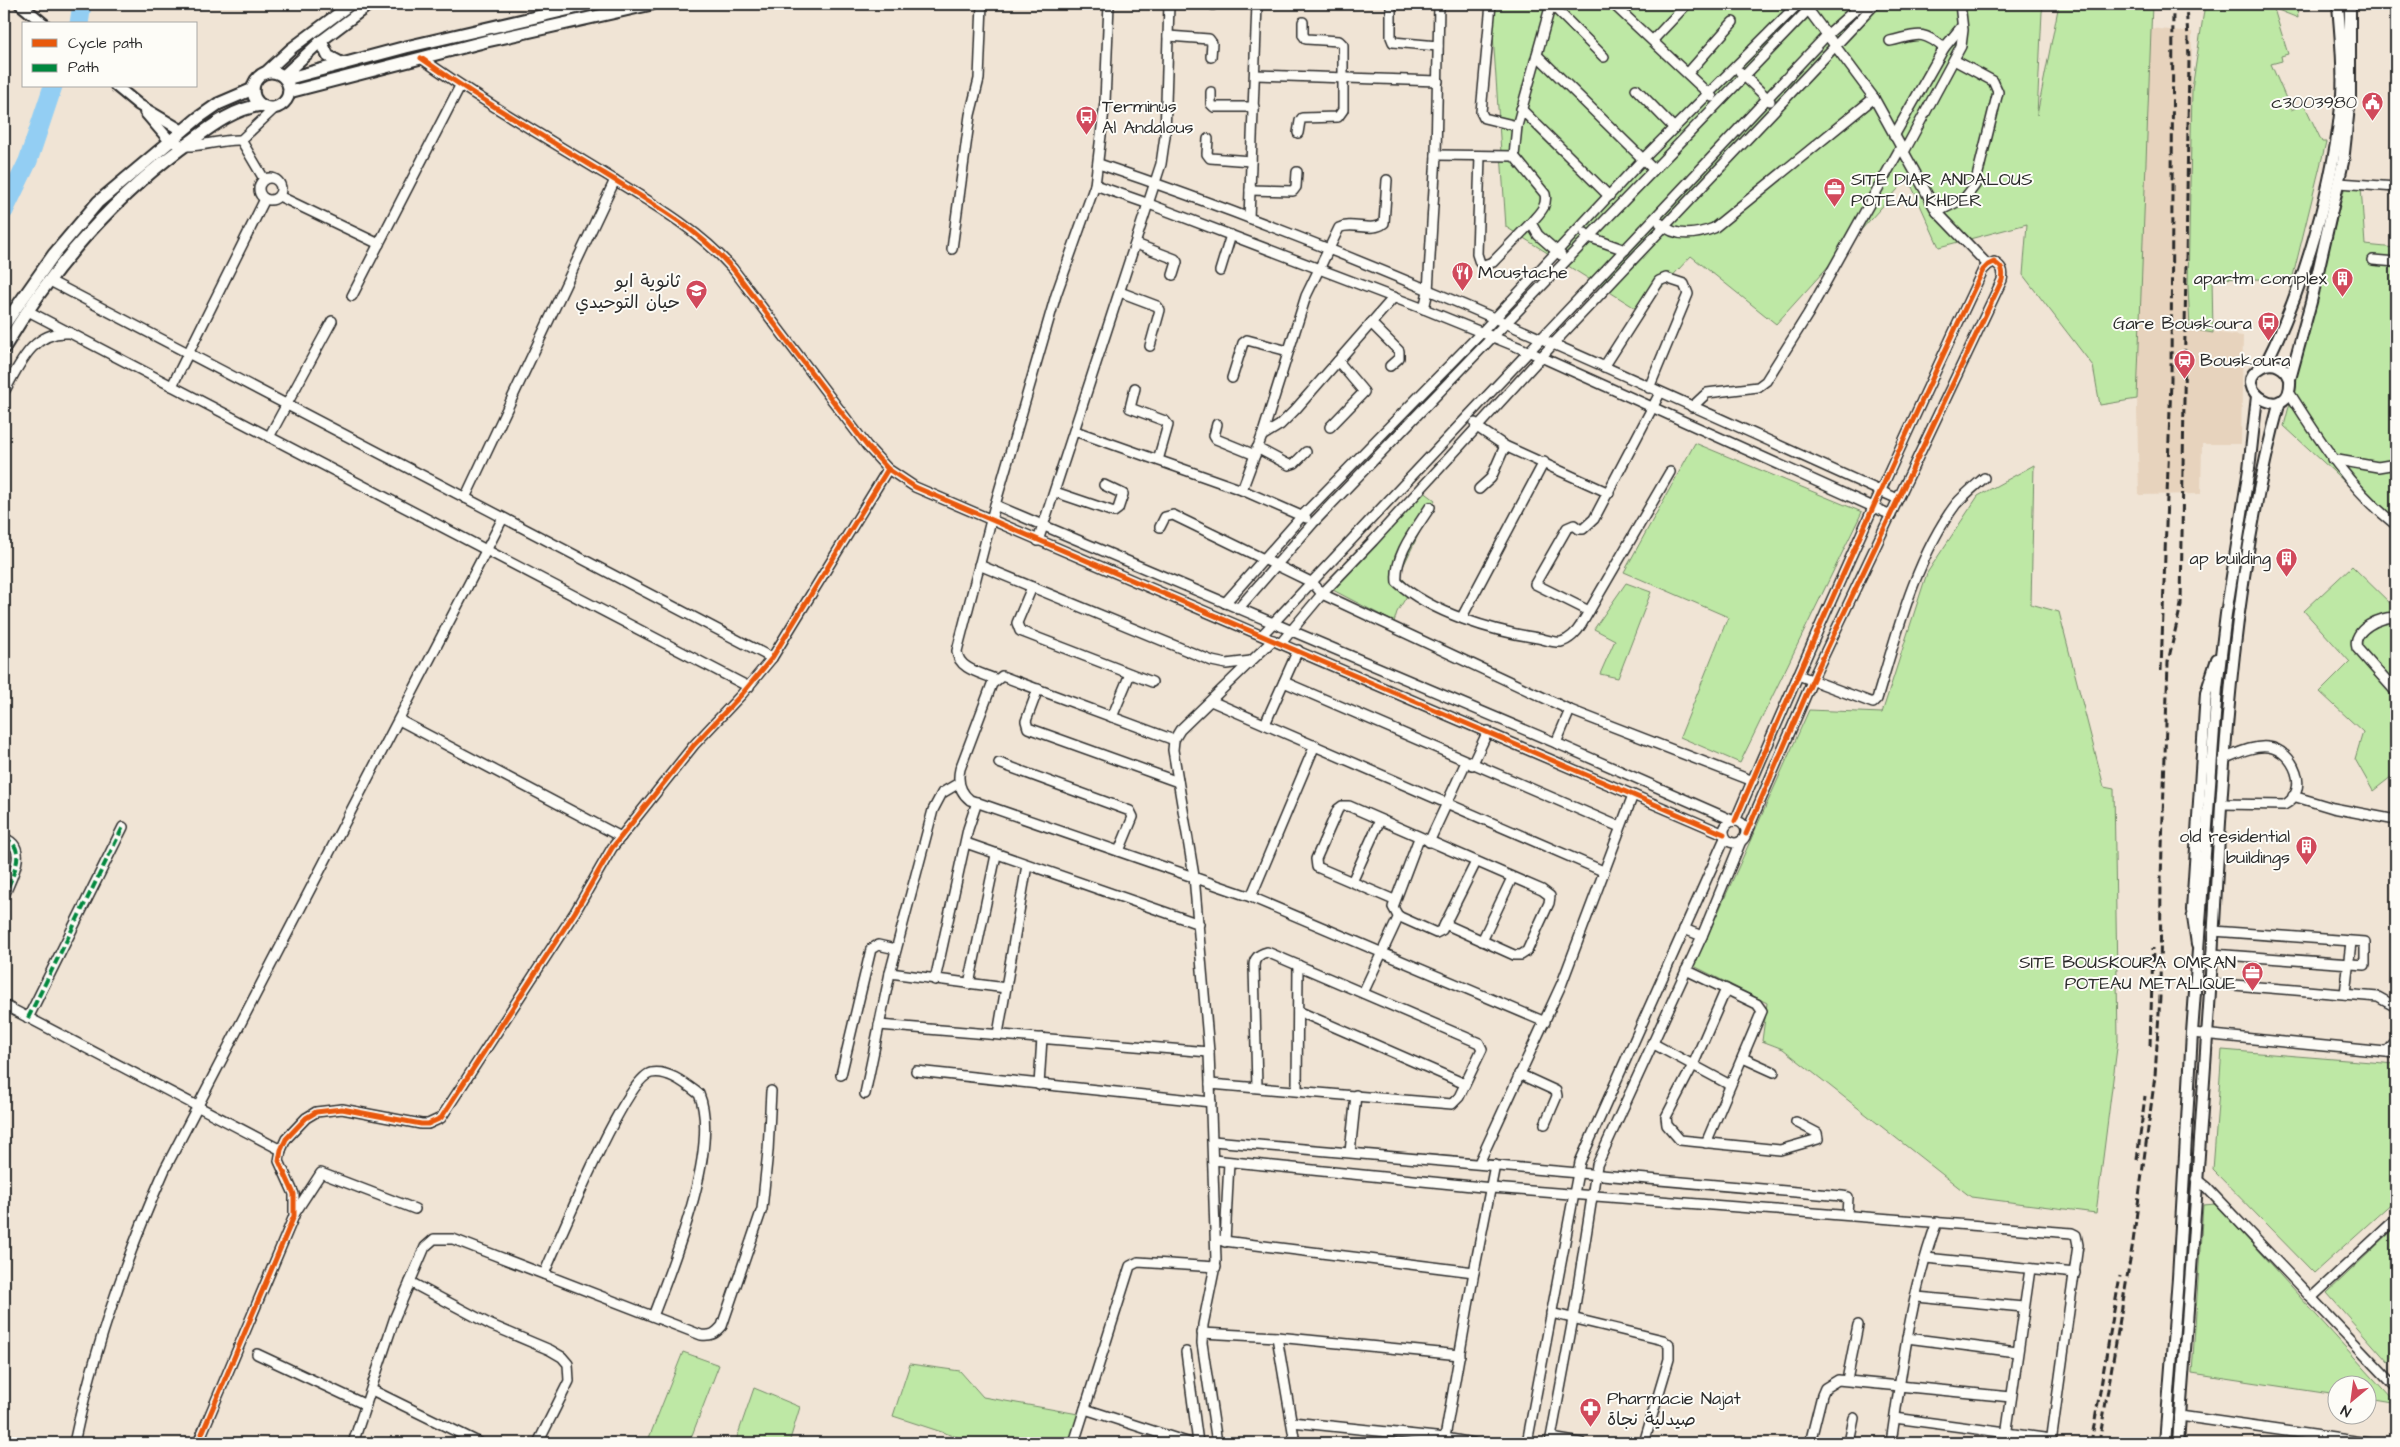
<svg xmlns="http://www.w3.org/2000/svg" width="2400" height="1447" font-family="'Architects Daughter','Playpen Sans Arabic',sans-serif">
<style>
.built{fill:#e7d3bd}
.green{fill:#bee8a5;stroke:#748a68}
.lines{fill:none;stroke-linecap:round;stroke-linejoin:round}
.river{stroke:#93cef3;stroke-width:19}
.minor-casing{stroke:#2b2b2b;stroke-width:12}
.tertiary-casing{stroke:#2b2b2b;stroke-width:14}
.secondary-casing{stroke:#2b2b2b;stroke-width:15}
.minor{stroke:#fdfcf7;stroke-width:9}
.tertiary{stroke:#fdfcf7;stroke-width:10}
.secondary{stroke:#fdfcf7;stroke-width:11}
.rail{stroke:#2b2b2b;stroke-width:3;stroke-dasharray:8 4;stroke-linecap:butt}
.quiet{stroke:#00873e;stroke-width:4;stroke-dasharray:8 4;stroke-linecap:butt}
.cycleway-casing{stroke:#fdfcf7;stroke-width:8}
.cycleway{stroke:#e8590c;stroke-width:5}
.labels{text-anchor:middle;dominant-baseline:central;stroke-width:4;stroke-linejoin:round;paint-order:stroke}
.poi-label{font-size:18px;fill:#2b2b2b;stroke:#fdfcf7;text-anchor:end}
</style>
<rect width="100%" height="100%" fill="#f0e4d5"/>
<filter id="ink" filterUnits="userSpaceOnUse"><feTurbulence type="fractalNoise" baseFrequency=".02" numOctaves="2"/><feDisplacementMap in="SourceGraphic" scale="10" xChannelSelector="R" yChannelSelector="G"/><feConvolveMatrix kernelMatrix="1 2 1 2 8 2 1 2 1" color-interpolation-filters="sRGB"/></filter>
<g filter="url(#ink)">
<polygon class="built" points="2148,28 2192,32 2190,329 2243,336 2241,444 2202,444 2201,494 2139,495 2137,410"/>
<g class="green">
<polygon points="1491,4 2044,4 2042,12 2037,115 2059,4 2152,4 2137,399 2100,405 2093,366 2023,275 2027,224 1939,247 1908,178 1776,324 1691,256 1640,311 1506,227"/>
<polygon points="2205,4 2261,4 2274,9 2288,54 2281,56 2282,61 2271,64 2291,110 2304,104 2322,142 2326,142 2292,280 2212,278 2213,333 2190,329 2188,286 2192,89"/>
<polygon points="2263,4 2297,4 2298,18"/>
<polygon points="2345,186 2361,187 2365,245 2396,248 2396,529 2284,426"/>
<polygon points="1695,443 1862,512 1740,763 1680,737 1728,617 1624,572"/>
<polygon points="2034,465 2031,604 2059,612 2104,787 2114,789 2118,1040 2096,1213 1971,1197 1783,1049 1762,1041 1767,1003 1694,966 1809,710 1882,713 1927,573 1978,496"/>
<polygon points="1423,491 1435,500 1399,575 1412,588 1397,612 1394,622 1331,589"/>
<polygon points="2352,566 2396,609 2396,773 2373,791 2355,759 2363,732 2320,692 2350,662 2304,611"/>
<polygon points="1626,583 1651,592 1618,678 1600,674 1615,640 1594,629"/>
<polygon points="2222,1050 2396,1064 2396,1199 2314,1273 2213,1170"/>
<polygon points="2216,1204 2392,1399 2392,1403 2368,1399 2368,1384 2338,1384 2337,1395 2192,1373 2203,1205"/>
<polygon points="2396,1227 2396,1354 2388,1362 2327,1293"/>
<polygon points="683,1352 719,1365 689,1443 647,1443"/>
<polygon points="910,1364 960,1371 983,1397 1084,1415 1073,1443 962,1443 960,1438 893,1416"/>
<polygon points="754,1388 800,1407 789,1443 735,1443"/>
</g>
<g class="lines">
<g class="river">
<polyline points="79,24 82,4"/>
<polyline points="4,211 28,161 53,86"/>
</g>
<defs>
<g id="minor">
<polyline points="1391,4 1391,37 1393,42 1438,46"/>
<polyline points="1491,4 1481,112 1484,118 1517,126"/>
<path d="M1551,4L1517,126L1514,156L1545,194C1548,207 1538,214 1531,223L1538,235L1561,255"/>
<polyline points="1551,4 1604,57"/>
<polyline points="1613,4 1712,97"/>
<polyline points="1804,4 1874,98 1937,212 1988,265"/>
<polyline points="1213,5 1214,4"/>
<polyline points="1168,36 1209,39 1212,43 1211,57"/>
<polyline points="1653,40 1687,4"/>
<path d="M1890,41C1917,35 1921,29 1944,48"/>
<polyline points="1537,55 1653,169"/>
<path d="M421,58C480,100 543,136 605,174C650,202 697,228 733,269L867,446L888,469L915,487L1724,834"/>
<polyline points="1740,72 1770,101"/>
<polyline points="1688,73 1733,22"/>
<polyline points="1256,75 1438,81"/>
<polyline points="1636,89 1674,128"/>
<polyline points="1211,92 1211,104 1214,107 1254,107"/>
<polyline points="1521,109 1609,196"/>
<polyline points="1298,133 1300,121 1302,118 1338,117 1343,110 1343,45 1339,41 1306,39 1303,35 1303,22"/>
<polyline points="1894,136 1944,48 1962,26"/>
<polyline points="1208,139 1207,154 1210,158 1251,161"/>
<polyline points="241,140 264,179"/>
<path d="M183,146C204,147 220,139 241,140L276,107"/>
<polyline points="1904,152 1961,46 1963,30 1960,4"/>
<polyline points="1436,155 1514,156"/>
<polyline points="1480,156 1477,254 1480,263 1484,265 1493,262 1531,223"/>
<path d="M1099,164C1373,256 1635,381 1898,499"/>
<circle cx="270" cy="189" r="11"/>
<polyline points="2339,183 2396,187"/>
<polyline points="1095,185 1149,204 1424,309 1530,352 1891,515"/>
<polyline points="1250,190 1293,191 1296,187 1297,172"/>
<polyline points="279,196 379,244"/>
<polyline points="1937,212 1965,198 1975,185 1998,92 1993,81 1954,60"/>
<polyline points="1249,218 1257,4"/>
<path d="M1660,223C1675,238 1696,235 1714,228L1874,98"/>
<polyline points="1585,233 1589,237 1625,250"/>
<polyline points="1136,244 1175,259 1177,262 1173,275"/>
<polyline points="952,249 970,115 979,79 982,4"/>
<polyline points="2373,260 2396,262"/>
<polyline points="1220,271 1231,235"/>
<polyline points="50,281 772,658"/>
<polyline points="1120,292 1157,306 1160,310 1150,346"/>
<polyline points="352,296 460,86"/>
<polyline points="1424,309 1428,291 1436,155 1439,4"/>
<polyline points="28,311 749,687"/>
<polyline points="1371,323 1399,351 1399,358 1390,366"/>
<polyline points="1604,367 1659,281 1666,278 1684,284 1688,294 1649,388"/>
<polyline points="1232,378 1243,343 1247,340 1288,351"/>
<polyline points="172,386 265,199"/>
<polyline points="1135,388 1130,408 1165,421 1168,425 1158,460"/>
<path d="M4,392C19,366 32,331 68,333"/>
<path d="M2289,392C2320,441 2350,489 2396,525"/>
<polyline points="1692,407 1707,393 1758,387 1766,381 1808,314 1901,147"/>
<polyline points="1475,423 1477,427 1505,446 1609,493"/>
<polyline points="1217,424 1214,436 1216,439 1255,455"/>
<polyline points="1330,427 1364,392 1338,361"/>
<polyline points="1075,431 1242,490 1306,518"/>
<polyline points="1262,436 1280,425 1295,410 1394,297"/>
<polyline points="269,437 332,321"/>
<polyline points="1257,448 1289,465 1295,463 1306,452"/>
<polyline points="2332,459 2378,467 2396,464"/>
<polyline points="1479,489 1491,478 1505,446"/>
<path d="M1242,490L1262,436L1306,296L1339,228C1352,221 1372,233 1384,223L1387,180"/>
<polyline points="1055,492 1114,512 1118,509 1123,494 1104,485"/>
<polyline points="465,498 615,180"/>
<polyline points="995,505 1563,746 1734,821"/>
<path d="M1430,507C1416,529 1394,555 1397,582C1432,613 1492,631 1538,638C1544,639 1554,643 1561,642C1569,640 1577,632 1581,625L1670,472"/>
<polyline points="1160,527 1165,517 1173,515 1313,583 1322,594 1570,710 1753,781"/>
<polyline points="1038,541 1161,164 1165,136 1169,4"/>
<polyline points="979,565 1212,661 1226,664 1251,661"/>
<polyline points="1032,587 1017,623 1020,631 1152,682"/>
<polyline points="1225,603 1302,516 1482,332 1643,159 1798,4"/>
<polyline points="1238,609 1313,523 1808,10"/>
<polyline points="1589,611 1535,584 1567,528 1574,525 1579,529 1583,529 1594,519 1660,393"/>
<polyline points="1462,617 1544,462"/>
<path d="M2396,618C2382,615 2351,630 2357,648L2396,692"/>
<polyline points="1262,635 1827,35 1857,8 1867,4"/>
<polyline points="1281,643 1322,594 1373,541 1554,343 1875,4"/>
<path d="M1798,675L1873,703L1877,699C1896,636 1916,557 1956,504C1964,495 1975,486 1984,478"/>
<path d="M995,679C981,673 958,669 957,651L995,505L1056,295L1095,185L1105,102L1109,4"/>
<polyline points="1284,682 1620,827"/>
<polyline points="1038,689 1026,721 1028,728 1178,782"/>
<polyline points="1211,701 1603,871"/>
<polyline points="1112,717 1130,674"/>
<polyline points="399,720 621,837"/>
<polyline points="1265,724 1298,650"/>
<path d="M1174,740L1002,676L992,684L960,769C957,782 960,792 970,800L1251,897L1545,1022"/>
<polyline points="1556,743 1570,710"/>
<polyline points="999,763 1130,811 1133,817 1119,851"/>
<polyline points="1472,765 1488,731"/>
<polyline points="2293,796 2333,808 2396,820"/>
<path d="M2221,804L2284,805C2311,791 2294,750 2268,747C2254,745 2236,754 2223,759"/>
<path d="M1735,821C1814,636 1897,452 1983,270L1988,265L1994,262C2002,267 2004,271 2002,280L1816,672L1746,834"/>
<circle cx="1735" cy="832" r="11"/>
<path d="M4,838C30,848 11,878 4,896"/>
<polyline points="1419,838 1393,907 1398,916 1436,933 1442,930 1476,862"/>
<polyline points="1429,842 1466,762"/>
<polyline points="966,843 1199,924"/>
<polyline points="1352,882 1380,820"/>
<polyline points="1251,897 1315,745"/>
<polyline points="1394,900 1317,867 1316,859 1338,809 1342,806 1349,806 1542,890 1550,896 1549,903 1527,951 1521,955 1514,955 1445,924"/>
<polyline points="1684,929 1702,936"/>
<polyline points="1482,941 1512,878"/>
<polyline points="2212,954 2365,965 2365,942 2213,931"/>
<polyline points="1686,970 1757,1004 1762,1011 1706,1143"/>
<polyline points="890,973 1006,988"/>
<polyline points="935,980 968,829 977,802"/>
<polyline points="2210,983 2378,997 2396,1007"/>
<polyline points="969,984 996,855"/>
<polyline points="1726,989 1693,1065 1666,1117 1667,1125 1680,1140 1780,1150 1818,1139 1817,1133 1796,1122"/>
<polyline points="1363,993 1399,916"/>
<polyline points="2345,994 2351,942"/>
<polyline points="4,1005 281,1150"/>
<polyline points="1298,1011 1465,1084"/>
<polyline points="28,1018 123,827"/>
<polyline points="879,1025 1209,1052"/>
<polyline points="2192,1033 2396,1053"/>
<polyline points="998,1034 1027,865"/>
<polyline points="1652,1043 1730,1085"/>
<polyline points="2387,1052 2396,1042"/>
<polyline points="1743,1058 1774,1072"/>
<polyline points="916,1071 1211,1102"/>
<polyline points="1519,1074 1556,1091 1557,1096 1545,1124"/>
<polyline points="841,1075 871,949 878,945 896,949"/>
<path d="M1210,1084L1452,1104L1459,1097L1482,1049L1479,1043L1267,952C1259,954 1254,958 1254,966L1257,1087"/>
<polyline points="1039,1085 1042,1038"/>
<polyline points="1297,1090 1298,965"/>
<polyline points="865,1094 890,973 933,810 942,793 959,783"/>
<polyline points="1213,1141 1842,1196 1848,1197 1847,1215"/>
<polyline points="1350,1152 1356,1095"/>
<polyline points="1213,1160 1492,1188 2072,1233 2076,1235 2078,1245 2051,1443"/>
<polyline points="1479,1163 1562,983 1633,795"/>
<polyline points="2196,1179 2206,1187 2396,1387"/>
<polyline points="295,1213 321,1173 415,1209"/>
<polyline points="1216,1240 1474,1272"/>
<polyline points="1225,1242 1229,1162"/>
<polyline points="1926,1258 2075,1273"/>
<path d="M544,1274C558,1243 625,1078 651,1073C668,1069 687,1085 699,1094C721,1147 673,1264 653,1316"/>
<polyline points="410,1282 491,1325 550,1350 562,1357 568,1364 569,1381 538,1443"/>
<polyline points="1917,1297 2023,1307"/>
<polyline points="2311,1298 2396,1219"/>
<polyline points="1551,1313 1663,1340 1669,1345 1669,1359 1644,1443"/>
<polyline points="1202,1333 1277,1337 1460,1355"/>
<polyline points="1277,1337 1295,1443"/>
<polyline points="1907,1338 2017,1352"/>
<polyline points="1186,1352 1198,1443"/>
<polyline points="257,1354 366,1405"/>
<polyline points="1847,1380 1858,1325"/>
<polyline points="372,1390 480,1443"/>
<polyline points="1085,1409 1190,1443"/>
<polyline points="2180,1416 2369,1443"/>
<polyline points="1895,1418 2051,1439"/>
<polyline points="1292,1422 1445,1438 1473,1443"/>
<polyline points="1551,1438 1581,1443"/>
<path d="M74,1443C94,1349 126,1257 165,1169L503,518"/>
<polyline points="198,1443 294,1216 294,1194 279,1161 281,1150 286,1139 306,1118 316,1112 342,1109 421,1124 428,1124 441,1118 575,912 612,848 694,745 742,694 772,658 888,469"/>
<path d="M353,1443L395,1317L425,1247L434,1239H453L701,1335C712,1336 715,1334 722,1326L762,1209L768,1151L771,1091"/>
<polyline points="1074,1443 1130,1266 1138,1262 1216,1267"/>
<polyline points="1217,1443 1202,1343 1203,1325 1216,1261 1209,1052 1194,876 1173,750 1174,740 1180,730 1273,640"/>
<polyline points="1444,1443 1474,1272 1495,1165"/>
<polyline points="1527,1443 1580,1162 1725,838"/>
<polyline points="1550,1443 1573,1319 1597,1165 1702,936 1741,841"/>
<polyline points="1810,1443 1822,1395 1825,1388 1838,1380 2011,1397"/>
<polyline points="1849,1443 1854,1418"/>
<path d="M1891,1443C1902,1369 1911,1292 1937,1222"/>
<polyline points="2005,1443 2030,1269"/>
</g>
<g id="tertiary">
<polyline points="20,4 44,24"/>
<polyline points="265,73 292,48 351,4"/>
<polyline points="283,76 321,41 370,4"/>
<polyline points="116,86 139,105 181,130"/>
<polyline points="145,112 169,140 183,146"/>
<path d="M2265,365C2304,288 2335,181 2342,95C2344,65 2340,34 2338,4"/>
<path d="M2290,379C2286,368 2274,360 2262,367C2225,387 2293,429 2290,379L2311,302L2343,162L2350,98V4"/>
<polyline points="2197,944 2192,910 2206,693 2217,659"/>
<polyline points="2165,1443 2178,1278 2192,1033 2217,688 2226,614 2249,469 2257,396"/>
<path d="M2178,1443C2189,1298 2200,1152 2209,1007C2222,804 2226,599 2280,401"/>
</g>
<g id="secondary">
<polyline points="321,41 328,56 343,64"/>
<circle cx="271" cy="90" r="18"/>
<polyline points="286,79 406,47 592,4"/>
<polyline points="289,92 487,41 652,4"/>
<polyline points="4,325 54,254 98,202 198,118 218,104 253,89"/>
<path d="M4,348C52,267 117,193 194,139C214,124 235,109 261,105"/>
</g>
</defs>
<use href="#minor" class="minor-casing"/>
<use href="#tertiary" class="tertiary-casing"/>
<use href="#secondary" class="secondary-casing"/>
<use href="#minor" class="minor"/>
<use href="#tertiary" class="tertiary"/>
<use href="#secondary" class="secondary"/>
<g class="rail">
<polyline points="2161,671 2171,380 2173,4"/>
<polyline points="2150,1046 2153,948"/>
<polyline points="2137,1160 2145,1096"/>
<polyline points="2091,1443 2120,1276"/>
<polyline points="2099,1443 2133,1242 2155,1076 2160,997 2161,879 2168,662 2181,605 2189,58 2186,4"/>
</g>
<g class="quiet">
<path d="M4,838C30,848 11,878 4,896"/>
<polyline points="28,1018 123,827"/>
</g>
<defs>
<g id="cycleway">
<path d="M421,58C480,100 543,136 605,174C650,202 697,228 733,269L867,446L888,469L915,487L1724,834"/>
<path d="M1735,821C1814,636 1897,452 1983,270L1988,265L1994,262C2002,267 2004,271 2002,280L1816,672L1746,834"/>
<polyline points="198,1443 294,1216 294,1194 279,1161 281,1150 286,1139 306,1118 316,1112 342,1109 421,1124 428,1124 441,1118 575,912 612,848 694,745 742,694 772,658 888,469"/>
</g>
</defs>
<use href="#cycleway" class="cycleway-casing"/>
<use href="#cycleway" class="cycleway"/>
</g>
</g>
<defs>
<symbol id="civic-pin" viewBox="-11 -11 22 30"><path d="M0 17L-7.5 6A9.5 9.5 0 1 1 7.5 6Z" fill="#d1495b" stroke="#fdfcf7"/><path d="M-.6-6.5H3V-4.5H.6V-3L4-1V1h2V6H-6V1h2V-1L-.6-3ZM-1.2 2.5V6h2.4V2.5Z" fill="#fff"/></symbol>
<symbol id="bus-pin" viewBox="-11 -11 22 30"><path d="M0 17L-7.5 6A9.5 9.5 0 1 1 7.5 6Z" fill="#d1495b" stroke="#fdfcf7"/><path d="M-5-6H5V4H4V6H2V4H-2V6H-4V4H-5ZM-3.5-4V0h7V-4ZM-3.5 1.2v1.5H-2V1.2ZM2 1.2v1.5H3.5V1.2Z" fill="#fff"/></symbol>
<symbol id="office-pin" viewBox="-11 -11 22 30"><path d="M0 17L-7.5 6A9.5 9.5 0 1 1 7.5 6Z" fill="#d1495b" stroke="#fdfcf7"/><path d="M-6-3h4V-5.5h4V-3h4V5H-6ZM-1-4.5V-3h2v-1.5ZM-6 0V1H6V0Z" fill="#fff"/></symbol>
<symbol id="restaurant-pin" viewBox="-11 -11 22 30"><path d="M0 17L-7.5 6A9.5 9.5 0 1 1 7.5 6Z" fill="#d1495b" stroke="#fdfcf7"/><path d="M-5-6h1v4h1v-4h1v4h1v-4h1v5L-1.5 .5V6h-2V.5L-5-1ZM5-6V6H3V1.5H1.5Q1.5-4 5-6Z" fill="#fff"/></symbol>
<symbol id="building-pin" viewBox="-11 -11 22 30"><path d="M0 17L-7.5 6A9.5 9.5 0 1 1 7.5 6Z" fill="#d1495b" stroke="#fdfcf7"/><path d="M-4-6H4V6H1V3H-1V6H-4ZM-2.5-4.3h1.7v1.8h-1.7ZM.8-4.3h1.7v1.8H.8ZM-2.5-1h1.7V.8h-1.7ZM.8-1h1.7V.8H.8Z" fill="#fff"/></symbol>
<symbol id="school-pin" viewBox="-11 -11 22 30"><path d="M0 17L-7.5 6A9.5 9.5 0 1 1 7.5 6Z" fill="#d1495b" stroke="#fdfcf7"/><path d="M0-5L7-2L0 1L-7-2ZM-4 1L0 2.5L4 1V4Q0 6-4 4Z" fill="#fff"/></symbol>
<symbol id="station-pin" viewBox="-11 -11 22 30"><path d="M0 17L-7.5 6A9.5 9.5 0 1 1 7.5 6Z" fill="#d1495b" stroke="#fdfcf7"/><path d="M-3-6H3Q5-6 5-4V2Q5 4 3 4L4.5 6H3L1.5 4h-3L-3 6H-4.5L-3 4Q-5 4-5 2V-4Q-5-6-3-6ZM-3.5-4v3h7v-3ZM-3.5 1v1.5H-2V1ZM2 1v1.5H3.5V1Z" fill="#fff"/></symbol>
<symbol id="pharmacy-pin" viewBox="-11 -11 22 30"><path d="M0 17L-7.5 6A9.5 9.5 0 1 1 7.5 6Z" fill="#d1495b" stroke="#fdfcf7"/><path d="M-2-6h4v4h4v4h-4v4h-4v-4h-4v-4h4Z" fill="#fff"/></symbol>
</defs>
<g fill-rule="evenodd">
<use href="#civic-pin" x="2360" y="90" width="25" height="34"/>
<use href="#bus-pin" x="1074" y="104" width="25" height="34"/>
<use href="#office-pin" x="1822" y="176" width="25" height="34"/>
<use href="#restaurant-pin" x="1450" y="260" width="25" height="34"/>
<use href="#building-pin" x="2330" y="266" width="25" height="34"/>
<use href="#school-pin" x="684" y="278" width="25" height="34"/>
<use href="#bus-pin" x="2256" y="310" width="25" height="34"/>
<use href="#station-pin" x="2172" y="348" width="25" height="34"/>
<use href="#building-pin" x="2274" y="546" width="25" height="34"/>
<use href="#building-pin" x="2294" y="834" width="25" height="34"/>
<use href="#office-pin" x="2240" y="960" width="25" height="34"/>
<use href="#pharmacy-pin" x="1578" y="1396" width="25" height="34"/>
</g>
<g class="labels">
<g class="poi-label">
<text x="2357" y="102">c3003980</text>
<text x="1102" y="106" text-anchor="start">Terminus<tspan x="1102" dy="21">Al Andalous</tspan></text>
<text x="1851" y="179" text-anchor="start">SITE DIAR ANDALOUS<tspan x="1851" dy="21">POTEAU KHDER</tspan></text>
<text x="1478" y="272" text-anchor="start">Moustache</text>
<text x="2327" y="278">apartm complex</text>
<text x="680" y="281">ثانوية ابو<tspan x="680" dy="21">حيان التوحيدي</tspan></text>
<text x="2252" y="323">Gare Bouskoura</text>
<text x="2200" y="360" text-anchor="start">Bouskoura</text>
<text x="2271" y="558">ap building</text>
<text x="2290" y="836">old residential<tspan x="2290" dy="21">buildings</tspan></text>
<text x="2236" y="962">SITE BOUSKOURA OMRAN<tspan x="2236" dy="21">POTEAU METALIQUE</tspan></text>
<text x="1607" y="1398" text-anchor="start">Pharmacie Najat<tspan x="1607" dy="21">صيدلية نجاة</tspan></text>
</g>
</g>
<rect width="2400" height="1447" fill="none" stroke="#fdfcf7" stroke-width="20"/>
<rect x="10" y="10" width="2380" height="1427" fill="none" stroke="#2b2b2b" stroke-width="2" filter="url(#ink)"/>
<rect x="22" y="22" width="175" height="65" fill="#fdfcf7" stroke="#a9a8a5"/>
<rect x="32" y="39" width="25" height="8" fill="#e8590c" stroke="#a9a8a5"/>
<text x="68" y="48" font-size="15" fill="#2b2b2b">Cycle path</text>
<rect x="32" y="64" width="25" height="8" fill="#00873e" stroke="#a9a8a5"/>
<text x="68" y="72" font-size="15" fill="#2b2b2b">Path</text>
<g transform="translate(2352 1400) rotate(209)"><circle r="24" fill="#fdfcf7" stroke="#a9a8a5"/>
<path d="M0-4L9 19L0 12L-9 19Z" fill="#d1495b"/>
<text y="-8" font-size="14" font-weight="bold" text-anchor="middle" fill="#2b2b2b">N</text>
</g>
</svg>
